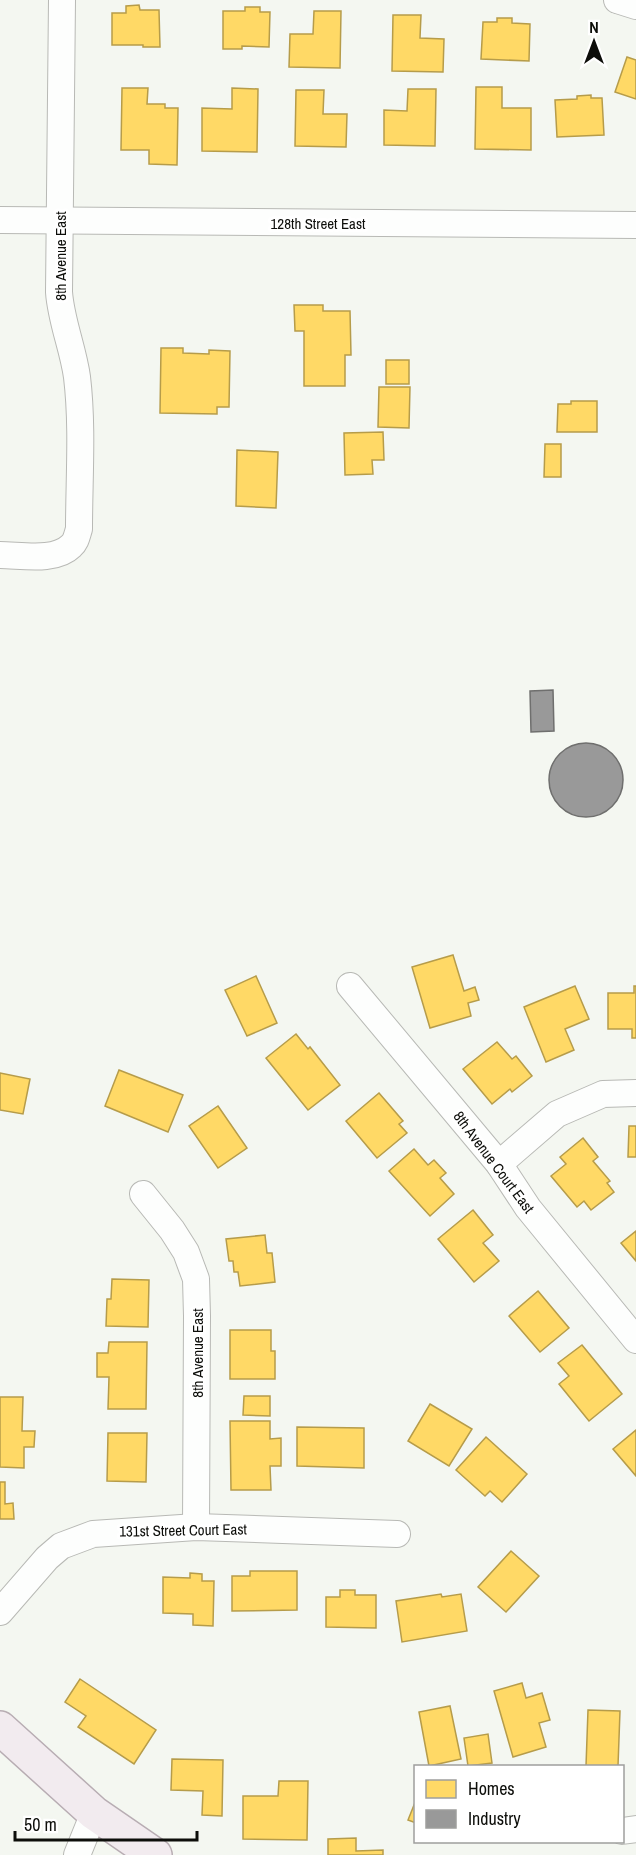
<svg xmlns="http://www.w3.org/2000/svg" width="636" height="1855" font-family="'Archivo Narrow',sans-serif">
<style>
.homes{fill:#ffd966;stroke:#b69c4a;stroke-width:1.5}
.industry{fill:#999;stroke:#6f6f6e;stroke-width:1.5}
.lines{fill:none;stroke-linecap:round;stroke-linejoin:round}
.minor-casing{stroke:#b8b9b5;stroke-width:28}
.major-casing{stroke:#b8adb3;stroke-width:36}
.minor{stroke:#fdfefd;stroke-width:26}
.major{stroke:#f2ebef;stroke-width:33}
.labels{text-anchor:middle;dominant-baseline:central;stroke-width:6;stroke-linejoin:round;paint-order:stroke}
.street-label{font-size:15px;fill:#0d0e0a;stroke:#fff}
</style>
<rect width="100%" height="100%" fill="#f4f7f1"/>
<g class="homes">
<polygon points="139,5 140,10 159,10 160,47 143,47 143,45 112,45 112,13 126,13 126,6"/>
<polygon points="245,7 260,7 260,12 270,12 269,47 242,46 242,49 223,49 223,11 245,11"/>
<polygon points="314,11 341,11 340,68 289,67 290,34 313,34"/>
<polygon points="393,15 421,15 420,38 444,39 443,72 392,71"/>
<polygon points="497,18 512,18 512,23 530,24 529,61 481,59 483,22 497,22"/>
<polygon points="627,57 636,60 636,99 615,92"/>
<polygon points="476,87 502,87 502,108 531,108 531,150 475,149"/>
<polygon points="122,88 148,88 147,104 165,104 165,108 178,108 177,165 149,164 149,150 121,150"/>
<polygon points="232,88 258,89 257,152 202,151 202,108 232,109"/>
<polygon points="408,89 436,89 435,146 384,145 384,110 407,111"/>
<polygon points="296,90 324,90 323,114 347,114 346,147 295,146"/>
<polygon points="591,95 591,98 602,98 604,135 557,137 555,100 577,99 577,96"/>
<polygon points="294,305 323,305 323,311 350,311 351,355 345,355 345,386 304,386 304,331 295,331"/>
<polygon points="161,348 183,348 183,353 209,354 209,350 230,351 229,407 217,407 217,414 160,413"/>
<rect x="386" y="360" width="23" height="24"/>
<polygon points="379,387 410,387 409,428 378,427"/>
<polygon points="571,401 597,401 597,432 557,432 558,404 571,404"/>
<polygon points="383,432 384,460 372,460 373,474 345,475 344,433"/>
<polygon points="545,444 561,444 561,477 544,477"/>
<polygon points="237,450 278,452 276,508 236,506"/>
<polygon points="453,955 464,991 475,987 479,1000 468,1003 471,1016 430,1028 412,967"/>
<polygon points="256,976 277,1023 247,1036 225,990"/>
<polygon points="575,986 589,1019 565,1029 574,1050 546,1062 524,1007"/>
<polygon points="634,986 636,986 636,1038 632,1038 632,1029 608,1029 608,993 634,993"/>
<polygon points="296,1034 308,1049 310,1047 340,1085 308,1110 266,1058"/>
<polygon points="497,1042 512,1059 516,1056 532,1076 512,1092 510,1089 492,1104 463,1069"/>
<polygon points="119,1070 183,1095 168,1132 105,1106"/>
<polygon points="0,1073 30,1079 23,1114 0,1110"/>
<polygon points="379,1093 403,1121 399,1124 407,1133 377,1158 346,1121"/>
<polygon points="218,1106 247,1148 218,1168 189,1126"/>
<polygon points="629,1126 636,1126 636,1157 628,1157"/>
<polygon points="583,1138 598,1157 593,1161 610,1181 607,1183 614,1192 591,1210 584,1201 577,1207 551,1176 566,1164 560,1157"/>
<polygon points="414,1149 428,1165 434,1160 446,1173 440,1178 454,1194 430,1216 389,1171"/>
<polygon points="473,1210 493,1235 483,1243 499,1261 474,1282 438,1239"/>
<polygon points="636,1231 636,1261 621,1243"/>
<polygon points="265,1235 267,1253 272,1253 275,1282 240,1286 238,1272 234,1272 233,1261 229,1261 226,1239"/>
<polygon points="112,1279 149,1280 148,1327 106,1326 107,1299 111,1299"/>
<polygon points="538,1291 569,1328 540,1352 509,1316"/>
<polygon points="230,1330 271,1330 271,1351 275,1351 275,1379 230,1379"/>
<polygon points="109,1342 147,1342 146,1409 108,1409 109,1377 97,1377 97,1353 108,1353"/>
<polygon points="582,1345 622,1394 589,1421 559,1384 569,1376 558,1363"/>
<polygon points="244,1396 270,1396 270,1416 243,1415"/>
<polygon points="0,1397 23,1397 22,1431 35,1431 34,1447 24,1447 24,1468 0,1467"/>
<polygon points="430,1404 472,1429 449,1466 408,1441"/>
<polygon points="230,1421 270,1421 270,1439 281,1438 281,1466 270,1466 271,1490 231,1490"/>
<polygon points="297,1427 364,1428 364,1468 297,1466"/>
<polygon points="636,1430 636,1476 613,1449"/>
<polygon points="108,1433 147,1433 146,1482 107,1481"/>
<polygon points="486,1437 527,1474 502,1502 490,1491 485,1496 456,1470"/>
<polygon points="0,1482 5,1482 5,1504 13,1503 14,1519 0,1519"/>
<polygon points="511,1551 539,1576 506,1612 478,1587"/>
<polygon points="250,1571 297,1571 297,1610 232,1611 232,1576 250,1576"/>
<polygon points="190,1573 202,1574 202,1581 214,1581 213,1626 193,1625 193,1614 163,1613 163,1577 190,1578"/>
<polygon points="340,1590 355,1590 355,1595 376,1595 376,1628 326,1627 326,1597 340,1597"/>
<polygon points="441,1594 442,1597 461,1594 467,1631 402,1642 396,1601"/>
<polygon points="80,1679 156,1730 134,1764 78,1727 86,1716 65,1702"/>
<polygon points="522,1683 526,1698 542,1693 550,1720 539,1723 546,1747 513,1757 494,1691"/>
<polygon points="450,1706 461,1759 429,1766 419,1712"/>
<polygon points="588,1710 620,1711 618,1766 586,1766"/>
<polygon points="488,1734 492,1763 468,1766 464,1738"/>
<polygon points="172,1759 223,1760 222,1816 202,1815 203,1791 171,1790"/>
<polygon points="279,1781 308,1781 307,1840 243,1839 243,1796 278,1796"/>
<polygon points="416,1800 416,1823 408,1820"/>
<polygon points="356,1838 356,1851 383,1850 383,1855 328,1855 328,1839"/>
</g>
<g class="industry">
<polygon points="553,690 554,731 531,732 530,691"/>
<circle cx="586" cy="780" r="37"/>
</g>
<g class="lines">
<defs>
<g id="minor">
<polyline points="617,0 636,6"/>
<polyline points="0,220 636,225"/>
<path d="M0,555C21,555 55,562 71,546C76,542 77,535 79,529C79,479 83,427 77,377C73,348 61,321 59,292L62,0"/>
<polyline points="350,986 499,1164 528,1208 636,1340"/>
<polyline points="499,1164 557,1114 603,1094 636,1093"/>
<polyline points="143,1194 172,1230 186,1252 196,1279 197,1316 196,1527"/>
<polyline points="0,1612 47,1558 61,1546 93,1534 196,1527 397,1534"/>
<polyline points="622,1831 636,1829"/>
<polyline points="77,1855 94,1813"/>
</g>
<polyline id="major" points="0,1728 94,1813 155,1855"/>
</defs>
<use href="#minor" class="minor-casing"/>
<use href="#major" class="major-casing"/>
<use href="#minor" class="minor"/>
<use href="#major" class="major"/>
</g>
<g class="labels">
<g class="street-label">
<text x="318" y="223">128th Street East</text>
<text transform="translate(60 256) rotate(-90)">8th Avenue East</text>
<text transform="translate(494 1162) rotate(53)">8th Avenue Court East</text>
<text transform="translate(197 1353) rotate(-90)">8th Avenue East</text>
<text transform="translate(183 1530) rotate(-1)">131st Street Court East</text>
</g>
</g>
<rect x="414" y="1765" width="210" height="78" fill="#ffffff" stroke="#9e9f9d" stroke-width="1.5"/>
<rect x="426" y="1780" width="30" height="18" fill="#ffd966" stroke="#9e9f9d" stroke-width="1.5"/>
<text x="468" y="1795" font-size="18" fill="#0d0e0a">Homes</text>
<rect x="426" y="1810" width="30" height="18" fill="#999999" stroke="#9e9f9d" stroke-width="1.5"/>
<text x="468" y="1825" font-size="18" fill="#0d0e0a">Industry</text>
<g transform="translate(594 42)" stroke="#ffffff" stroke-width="4.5" paint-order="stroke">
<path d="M0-4.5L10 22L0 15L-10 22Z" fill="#0d0e0a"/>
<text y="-9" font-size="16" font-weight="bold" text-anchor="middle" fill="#0d0e0a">N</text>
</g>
<path d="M15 1831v9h182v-9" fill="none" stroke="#0d0e0a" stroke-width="3"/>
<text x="24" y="1831" font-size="18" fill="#0d0e0a" stroke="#ffffff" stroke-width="4.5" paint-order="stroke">50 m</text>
</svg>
